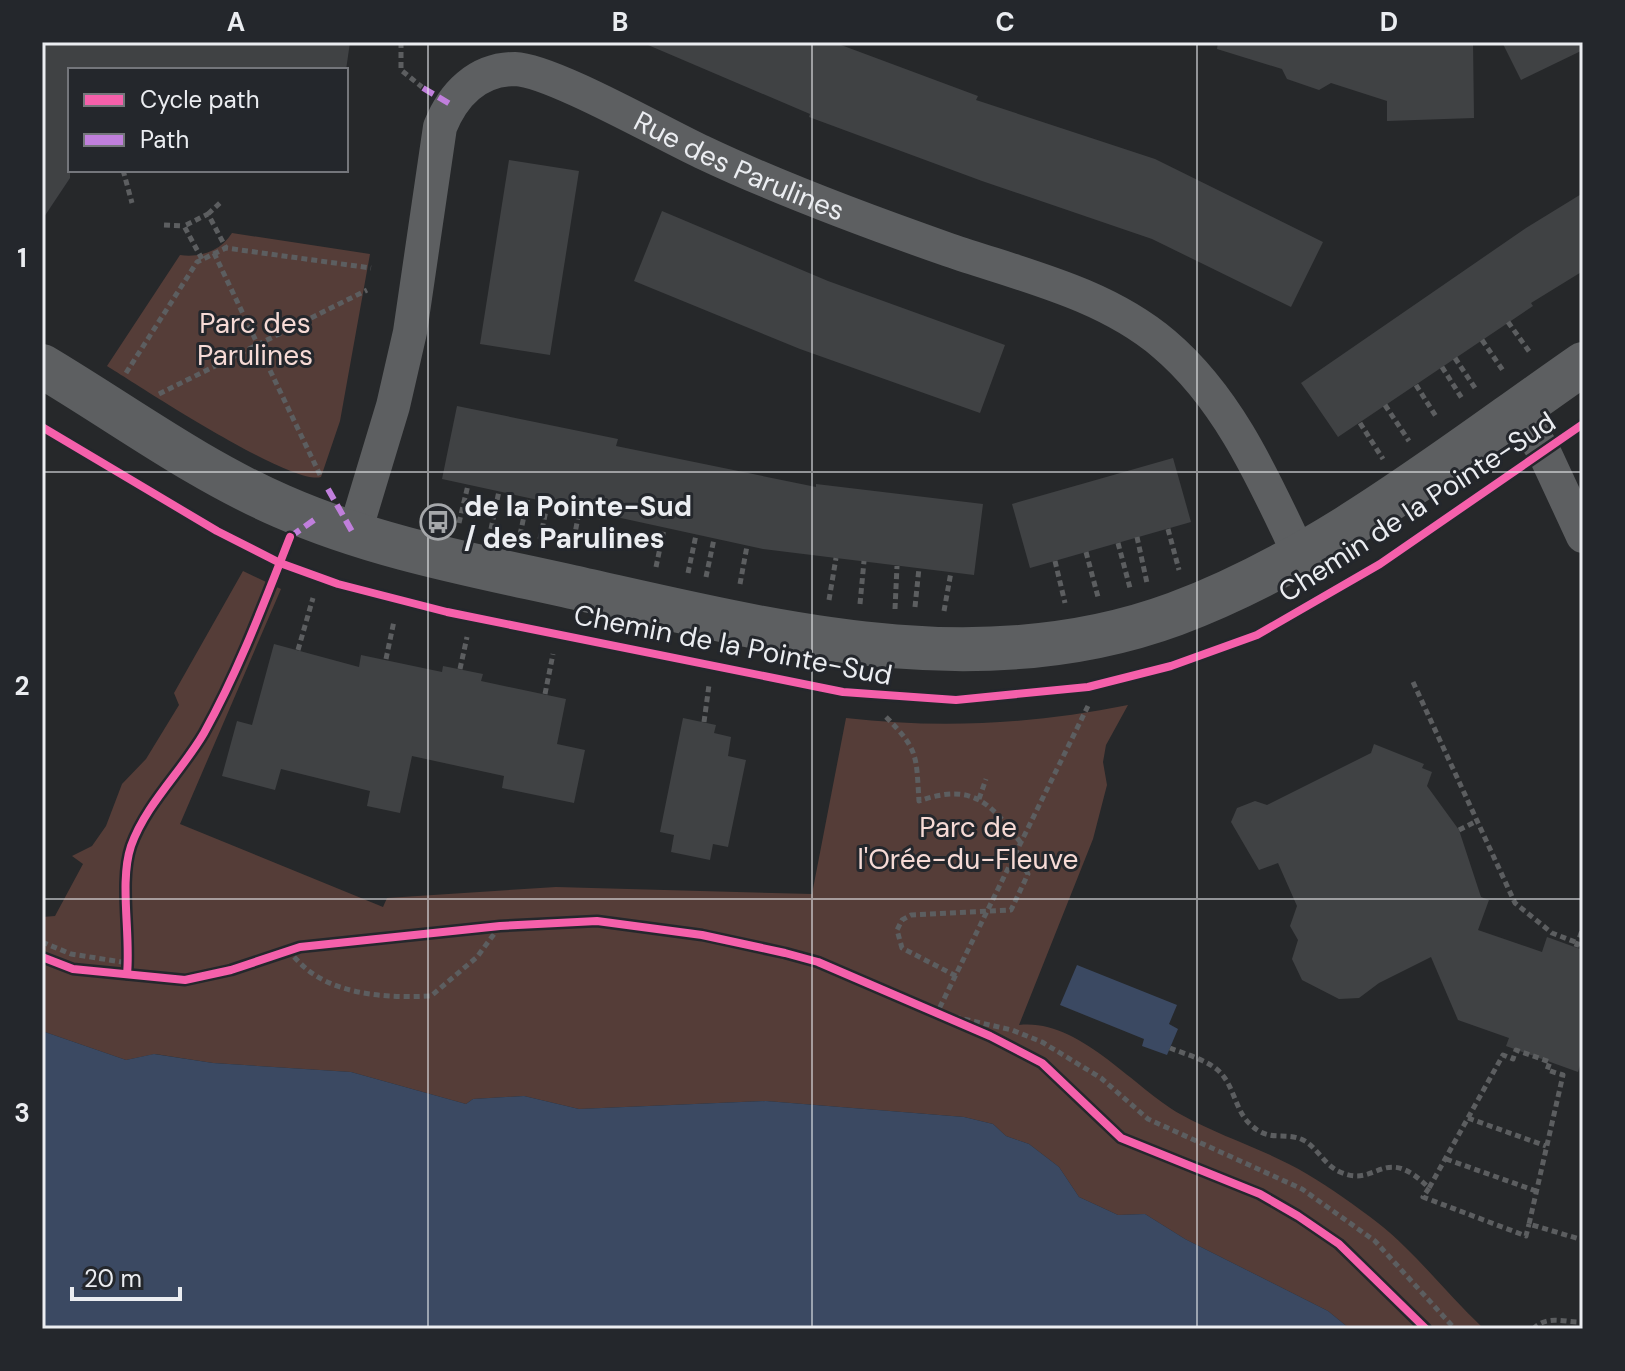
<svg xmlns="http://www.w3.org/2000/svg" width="1625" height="1371" font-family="'DM Sans',sans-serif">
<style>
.green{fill:#553d38}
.water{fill:#3b4962}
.building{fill:#404244}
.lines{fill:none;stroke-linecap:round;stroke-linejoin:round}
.path{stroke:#5c5e60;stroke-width:5;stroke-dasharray:6 4;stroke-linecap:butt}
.street{stroke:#5d5f61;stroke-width:34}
.secondary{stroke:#5d5f61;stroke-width:44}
.quiet{stroke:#c07fdc;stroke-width:6;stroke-dasharray:12 6;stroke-linecap:butt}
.cycleway-casing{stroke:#24272c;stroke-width:13}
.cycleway{stroke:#f560ab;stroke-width:8}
.grid{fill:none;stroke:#ebedf1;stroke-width:2;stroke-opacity:0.55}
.labels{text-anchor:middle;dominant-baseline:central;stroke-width:6;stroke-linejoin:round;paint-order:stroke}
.street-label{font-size:28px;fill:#ebedf1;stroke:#24272c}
.park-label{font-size:28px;fill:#f6dad5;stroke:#24272c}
.poi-label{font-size:28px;font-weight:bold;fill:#ebedf1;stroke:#24272c;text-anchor:start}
.neatline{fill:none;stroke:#ebedf1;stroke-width:3}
.grid-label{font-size:26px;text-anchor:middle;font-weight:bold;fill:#ebedf1}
</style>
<rect width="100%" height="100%" fill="#26282a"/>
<g class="green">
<path d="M232,233L370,254L340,421L321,477C291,486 141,387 107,366L180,255C200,258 221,251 232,233Z"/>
<path d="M243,571L281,589L180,824L383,907L387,898L556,887L812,894L846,718C942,729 1034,724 1128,705L1106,745L1103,762L1107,785L1093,839L1019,1025C1078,1018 1133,1087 1180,1114C1221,1137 1267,1150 1307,1174C1331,1188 1356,1206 1378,1223C1416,1253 1446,1293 1481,1326L1501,1329H1350L1328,1311L1185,1239L1145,1214L1118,1215L1079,1197L1059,1167L1029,1144L1006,1136L993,1124L964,1117L766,1101L579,1109L524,1096L473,1099L466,1104L351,1072L213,1063L155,1054L126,1060L42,1031V917L55,916L83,864L72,856L92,846L106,826L122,784L146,759L179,705L174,693Z"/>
</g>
<g class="water">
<polygon points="1077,965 1177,1005 1169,1024 1178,1029 1167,1055 1142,1046 1144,1039 1060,1005"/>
<polygon points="42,1031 126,1060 154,1054 213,1063 351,1072 466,1104 473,1099 524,1096 579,1109 766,1101 964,1117 993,1124 1006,1136 1029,1144 1059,1167 1079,1197 1118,1215 1145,1214 1185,1239 1328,1311 1350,1329 42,1329"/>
</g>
<g class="building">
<polygon points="42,42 350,42 346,70 70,70 70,178 42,220"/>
<polygon points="641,42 833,42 978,96 976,100 1155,159 1323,242 1291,307 1152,239 982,181 809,117 810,114"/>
<polygon points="1218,42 1473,42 1474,118 1387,121 1387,101 1331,83 1319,90 1287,79 1282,69 1217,49"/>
<polygon points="1502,42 1583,42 1583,50 1521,80"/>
<polygon points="509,160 579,171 550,355 480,344"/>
<polygon points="1583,193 1583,271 1531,303 1533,306 1338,437 1301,383 1526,228"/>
<polygon points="662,211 828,281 1005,345 980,413 800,349 634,281"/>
<polygon points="457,406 618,439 616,446 816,487 816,484 983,504 974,575 763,549 442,479"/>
<polygon points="1173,458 1191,522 1030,568 1012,504"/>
<polygon points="274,644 359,667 361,655 442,672 443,666 483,674 481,681 566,699 557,744 585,750 574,803 502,788 504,776 412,756 400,813 367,806 370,791 281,769 275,790 222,776 237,721 252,725"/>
<polygon points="683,718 716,725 714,733 731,737 728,756 746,760 728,847 713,844 710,860 671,852 674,835 660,832"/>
<polygon points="1374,744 1424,764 1422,768 1432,772 1427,786 1459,830 1481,897 1489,900 1478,930 1542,952 1547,937 1583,950 1583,1056 1578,1072 1506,1046 1509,1038 1458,1020 1431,957 1379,983 1359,998 1339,999 1302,980 1292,959 1298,940 1290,926 1297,906 1278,863 1259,870 1231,822 1237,808 1255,801 1267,805 1371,753"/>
</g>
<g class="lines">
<g class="path">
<polyline points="401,42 401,70 422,87"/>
<polyline points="123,170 132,203"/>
<polyline points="208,214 221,202"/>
<polyline points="164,225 184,226"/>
<polyline points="214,253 321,477"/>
<polyline points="202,259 184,226 208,214 226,248"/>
<polyline points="1508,322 1531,354"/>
<polyline points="1482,340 1504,372"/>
<polyline points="1455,358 1477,391"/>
<polyline points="1442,367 1463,400"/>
<polyline points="126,373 197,262 226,248 371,268"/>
<polyline points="1416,385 1437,418"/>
<polyline points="159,394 367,290"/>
<polyline points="1385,405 1409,441"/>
<polyline points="1360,423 1383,459"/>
<polyline points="459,523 468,485"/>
<polyline points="491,529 499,491"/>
<polyline points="1168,529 1179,570"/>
<polyline points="520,535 528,497"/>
<polyline points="1137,537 1147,583"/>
<polyline points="540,539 548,501"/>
<polyline points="1118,543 1130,588"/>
<polyline points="572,549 580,507"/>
<polyline points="1086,552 1098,597"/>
<polyline points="1055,561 1065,603"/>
<polyline points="656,567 664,529"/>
<polyline points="688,573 696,535"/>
<polyline points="706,577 714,539"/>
<polyline points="740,584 747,546"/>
<polyline points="829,600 836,558"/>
<polyline points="860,604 864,561"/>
<polyline points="915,607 919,568"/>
<polyline points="895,609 897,566"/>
<polyline points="944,611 951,572"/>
<polyline points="298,650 313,598"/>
<polyline points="386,659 394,621"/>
<polyline points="460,669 467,637"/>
<polyline points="1413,682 1515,903 1552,933 1583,945"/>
<polyline points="545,694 553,654"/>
<polyline points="1088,706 937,1013 1012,1030 1042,1042 1101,1078 1148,1119 1302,1189 1375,1241 1455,1329"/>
<path d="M886,717C919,750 916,756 919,801C973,782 990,803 1021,843"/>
<polyline points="704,722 709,685"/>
<polyline points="979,799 986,779"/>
<polyline points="1459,830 1477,821"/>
<polyline points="42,942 71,954 128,963"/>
<polyline points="1576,947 1583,928"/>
<path d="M287,950C296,958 304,969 315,975C346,996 395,998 431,996L477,957L500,926"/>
<polyline points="956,976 902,948 897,930 902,920 911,915 1011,910 1028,874 1016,855"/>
<path d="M1170,1048C1187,1055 1213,1061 1224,1077C1235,1092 1237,1113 1251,1125C1270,1143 1284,1131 1303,1140C1317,1147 1324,1165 1340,1172C1378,1189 1383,1142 1429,1188L1503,1055L1513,1059L1516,1050L1550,1062L1547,1070L1563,1075L1529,1224L1583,1240"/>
<polyline points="1468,1118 1546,1146"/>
<polyline points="1446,1159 1536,1191"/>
<polyline points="1429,1188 1423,1197 1526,1236 1529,1224"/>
<path d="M1533,1329C1548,1314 1564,1323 1583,1322"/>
</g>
<g class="street">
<polyline points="1517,410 1544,452 1583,536"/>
<path id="s1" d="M354,535L393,406L410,332L440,127C453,95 477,69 515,69C551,70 663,134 702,152C782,190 866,221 949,250C1022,275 1104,293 1164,344C1229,399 1264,480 1300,556"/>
</g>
<path class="secondary" d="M42,366C121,413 196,469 281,506C374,547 473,565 572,587C770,631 977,687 1175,614C1325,558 1453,454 1583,364"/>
<g class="quiet">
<polyline points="423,88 450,104"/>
<polyline points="328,489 354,535"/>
<polyline points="290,537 314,520"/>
</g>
<defs>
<g id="cycleway">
<polyline points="42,427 217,531 280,563 338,584 447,612 843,692 956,700 1088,687 1171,666 1257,635 1380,564 1583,424"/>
<polyline points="42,957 73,969 185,980 231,970 300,947 500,926 597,921 702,935 785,953 818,962 990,1036 1042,1063 1121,1138 1260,1194 1298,1216 1339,1244 1426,1329"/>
<path d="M127,974C131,935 119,882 131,846C146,804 182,771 204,733C239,670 264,603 290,537"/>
</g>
</defs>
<use href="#cycleway" class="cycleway-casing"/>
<use href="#cycleway" class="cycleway"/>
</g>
<path class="grid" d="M428,42V1329M812,42V1329M1197,42V1329M42,472H1583M42,899H1583"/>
<defs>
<symbol id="bus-ring" viewBox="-11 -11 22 22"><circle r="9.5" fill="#24272c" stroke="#a6a8ab" stroke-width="1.5"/><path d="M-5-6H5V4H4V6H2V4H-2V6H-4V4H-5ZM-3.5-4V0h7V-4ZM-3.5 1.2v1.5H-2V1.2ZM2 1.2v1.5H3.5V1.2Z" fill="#a6a8ab"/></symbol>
</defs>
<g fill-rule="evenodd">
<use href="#bus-ring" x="418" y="502" width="40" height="40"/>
</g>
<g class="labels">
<g class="street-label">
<text stroke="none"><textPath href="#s1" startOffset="764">Rue des Parulines</textPath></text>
<text transform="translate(1417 507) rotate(-33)">Chemin de la Pointe-Sud</text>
<text transform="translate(733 645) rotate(11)">Chemin de la Pointe-Sud</text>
</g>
<g class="park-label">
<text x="255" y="323">Parc des<tspan x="255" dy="32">Parulines</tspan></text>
<text x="968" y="827">Parc de<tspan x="968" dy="32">l'Orée-du-Fleuve</tspan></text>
</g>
<g class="poi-label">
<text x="464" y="506">de la Pointe-Sud<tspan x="464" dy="32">/ des Parulines</tspan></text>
</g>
</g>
<rect width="1625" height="1371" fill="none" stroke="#24272c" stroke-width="88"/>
<rect x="68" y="68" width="280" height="104" fill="#24272c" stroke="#74767b" stroke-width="2"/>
<rect x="84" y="94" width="40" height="12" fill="#f560ab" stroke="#74767b" stroke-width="2"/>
<text x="140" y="108" font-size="24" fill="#ebedf1">Cycle path</text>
<rect x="84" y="134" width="40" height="12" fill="#c07fdc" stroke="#74767b" stroke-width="2"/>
<text x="140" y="148" font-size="24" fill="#ebedf1">Path</text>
<path d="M72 1287v12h108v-12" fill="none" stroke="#ebedf1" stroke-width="4"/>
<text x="84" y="1287" font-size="24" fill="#ebedf1" stroke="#24272c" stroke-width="6" paint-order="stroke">20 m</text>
<rect x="44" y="44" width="1537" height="1283" class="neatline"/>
<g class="grid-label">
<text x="236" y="31">A</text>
<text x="620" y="31">B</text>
<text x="1005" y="31">C</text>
<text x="1389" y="31">D</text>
<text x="22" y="267">1</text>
<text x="22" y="695">2</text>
<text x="22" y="1122">3</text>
</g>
</svg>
